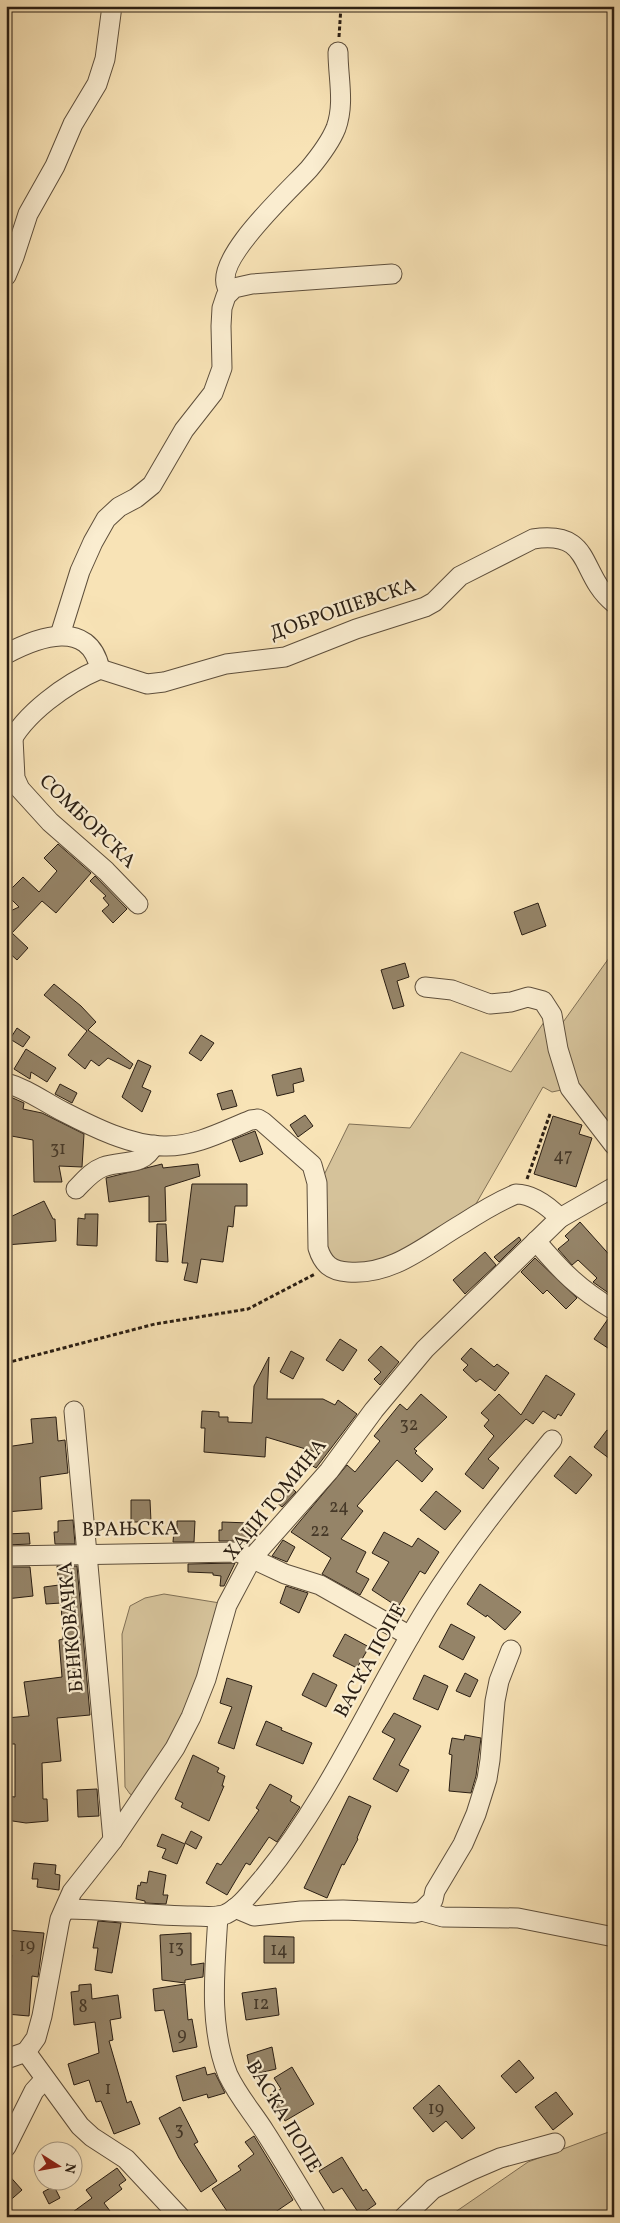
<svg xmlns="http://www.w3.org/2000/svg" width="620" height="2223" font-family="Vollkorn,serif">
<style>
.green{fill:#d5c29a;stroke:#807056}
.building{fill:#958468;stroke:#2a1e13}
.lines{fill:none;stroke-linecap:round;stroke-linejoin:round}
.minor-casing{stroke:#5e4f3c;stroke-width:21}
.path{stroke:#2a1e13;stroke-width:3;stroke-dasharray:4 2.5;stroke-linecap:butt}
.minor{stroke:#faedd0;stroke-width:19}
.labels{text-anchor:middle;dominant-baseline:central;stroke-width:4.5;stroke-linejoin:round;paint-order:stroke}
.number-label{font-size:18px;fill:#453828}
.street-label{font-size:20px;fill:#2a1e13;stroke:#faedd0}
</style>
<rect width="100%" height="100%" fill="#f8e3b6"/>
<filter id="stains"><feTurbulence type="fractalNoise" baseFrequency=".004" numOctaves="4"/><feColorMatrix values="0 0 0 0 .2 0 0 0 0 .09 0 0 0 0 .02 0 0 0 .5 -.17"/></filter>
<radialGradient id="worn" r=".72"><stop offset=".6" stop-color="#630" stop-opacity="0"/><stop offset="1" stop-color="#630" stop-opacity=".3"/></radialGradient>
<g class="green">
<polygon points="614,951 614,1160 609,1159 607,1144 566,1089 552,1092 543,1087 473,1209 402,1255 369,1263 342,1265 326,1251 324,1175 349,1124 410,1128 461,1052 511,1072 544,1022 561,1025"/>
<polygon points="164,1594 220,1603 200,1677 184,1713 136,1797 130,1794 125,1787 122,1634 130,1606 145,1598"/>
<polygon points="614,2130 614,2217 448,2217 528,2162"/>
</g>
<g class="building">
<polygon points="58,844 91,873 56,913 42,901 12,933 28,948 17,960 6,950 6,913 19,907 6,894 23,877 39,892 57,871 44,858"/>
<polygon points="95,876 127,909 113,923 102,911 109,905 103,898 106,896 90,881"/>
<polygon points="538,903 546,926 522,935 514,912"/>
<polygon points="405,963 409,977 397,981 404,1006 393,1009 381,970"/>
<polygon points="54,984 81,1006 96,1022 88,1030 133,1064 130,1069 108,1058 99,1066 91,1060 85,1069 68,1055 87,1031 44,995"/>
<polygon points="17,1028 30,1037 23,1047 10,1039"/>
<polygon points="201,1035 214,1043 201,1061 189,1053"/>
<polygon points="26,1049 56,1068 47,1082 31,1072 30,1079 14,1069"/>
<polygon points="138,1060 151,1066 142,1087 151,1091 142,1112 122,1097"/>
<polygon points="301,1068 304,1081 293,1084 294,1092 277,1096 272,1075"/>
<polygon points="60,1084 77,1093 72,1103 55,1094"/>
<polygon points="232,1090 237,1106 222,1110 217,1094"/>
<polygon points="6,1095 24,1103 23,1109 42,1113 84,1134 82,1167 59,1166 62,1182 34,1182 33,1140 6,1135"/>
<polygon points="305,1115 313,1126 298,1137 290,1125"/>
<polygon points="553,1116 582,1125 579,1134 592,1138 576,1187 534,1174"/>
<polygon points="255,1131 263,1154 240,1162 232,1140"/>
<polygon points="162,1164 163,1168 198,1164 200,1176 165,1187 166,1221 149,1222 149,1196 109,1202 106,1178"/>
<polygon points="192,1184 247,1184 247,1206 235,1206 233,1227 228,1226 223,1262 201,1259 197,1283 184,1280 188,1263 182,1263"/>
<polygon points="44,1201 53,1219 55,1219 56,1241 6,1245 6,1219"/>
<polygon points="85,1214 98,1214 97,1246 77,1245 78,1218 85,1219"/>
<polygon points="580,1222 614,1260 614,1290 610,1294 593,1282 597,1278 578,1260 572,1265 558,1249 569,1240 565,1236"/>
<polygon points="157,1224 166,1224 168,1262 156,1261"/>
<polygon points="519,1237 521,1240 499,1262 494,1257"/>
<polygon points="485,1252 496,1265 465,1294 453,1280"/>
<polygon points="535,1258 577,1298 566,1309 547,1290 543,1294 521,1272"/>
<polygon points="608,1319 614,1321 614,1352 594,1339"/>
<polygon points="340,1339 357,1350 343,1371 326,1360"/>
<polygon points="381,1346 399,1362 380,1385 374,1379 381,1372 368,1360"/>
<polygon points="471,1348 494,1367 497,1364 509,1373 495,1391 480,1379 476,1382 463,1370 468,1365 461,1359"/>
<polygon points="291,1351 304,1358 293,1379 280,1372"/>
<polygon points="269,1357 267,1399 323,1399 335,1405 338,1400 357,1414 316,1468 311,1465 319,1453 266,1437 265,1457 204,1452 205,1428 201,1428 202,1411 219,1412 219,1417 228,1417 228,1422 252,1423 254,1386"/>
<polygon points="546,1375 575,1394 561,1416 558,1414 555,1419 543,1411 533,1424 526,1419 488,1459 499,1468 483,1489 465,1474 494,1436 484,1426 489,1420 481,1413 499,1394 521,1415"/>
<polygon points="421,1394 447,1417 414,1449 417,1451 415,1453 433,1469 422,1482 397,1460 357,1506 363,1511 341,1539 366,1552 356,1572 369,1579 360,1595 322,1574 331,1558 291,1532 347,1465 355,1472 380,1441 374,1436 400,1404 407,1410"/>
<polygon points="56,1417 58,1441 65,1440 68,1473 40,1477 42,1509 6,1512 6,1447 33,1443 31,1419"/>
<polygon points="607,1430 614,1435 614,1462 594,1447"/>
<polygon points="570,1456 592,1475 576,1494 554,1476"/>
<polygon points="291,1487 296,1492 282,1507 276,1502"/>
<polygon points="436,1491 461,1511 445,1530 420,1510"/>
<polygon points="131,1500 150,1500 151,1522 131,1522"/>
<polygon points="73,1520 75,1544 55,1544 54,1532 58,1532 58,1521"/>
<polygon points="177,1521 195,1521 194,1542 173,1542 174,1530 177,1530"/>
<polygon points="222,1522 250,1523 250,1543 249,1545 238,1541 219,1541 219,1530 222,1530"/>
<polygon points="384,1532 412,1547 418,1538 439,1552 425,1574 420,1571 398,1607 372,1590 389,1562 372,1553"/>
<polygon points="29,1533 30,1544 6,1545 6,1534"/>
<polygon points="283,1540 295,1547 287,1562 272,1556"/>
<polygon points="235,1563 224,1586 220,1586 221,1576 213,1575 213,1573 188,1572 188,1564"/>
<polygon points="57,1566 77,1566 90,1715 57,1718 61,1761 42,1763 43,1799 47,1799 48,1821 26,1823 6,1820 6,1796 15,1797 15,1744 6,1744 6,1718 29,1716 24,1682 62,1677 59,1640 63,1639 61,1603 46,1604 44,1587 59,1585"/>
<polygon points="6,1567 30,1567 33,1596 6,1599"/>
<polygon points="480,1584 521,1612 505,1630 487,1615 486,1617 467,1604"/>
<polygon points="286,1586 308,1593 299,1613 280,1603"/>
<polygon points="451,1624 475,1637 463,1660 439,1647"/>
<polygon points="345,1634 369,1647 357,1668 333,1656"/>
<polygon points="313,1673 337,1685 326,1707 302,1695"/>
<polygon points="465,1673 478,1680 470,1697 456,1691"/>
<polygon points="424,1675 448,1686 438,1710 413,1699"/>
<polygon points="227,1678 252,1686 234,1749 218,1743 232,1707 220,1703"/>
<polygon points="394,1713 421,1726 399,1765 409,1770 397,1792 373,1779 395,1739 382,1732"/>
<polygon points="266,1721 282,1728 281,1730 312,1743 303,1764 256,1745"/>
<polygon points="465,1735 481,1738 476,1776 471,1793 449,1791 452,1755 449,1754 452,1738 464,1740"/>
<polygon points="193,1755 219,1768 217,1772 225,1776 222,1786 224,1786 209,1821 181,1807 183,1803 175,1799"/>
<polygon points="270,1784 292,1796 290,1801 300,1807 277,1842 269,1837 250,1865 246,1863 227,1895 206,1883 217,1863 221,1865 259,1810 256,1808"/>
<polygon points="97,1789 99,1816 78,1817 77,1790"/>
<polygon points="349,1796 371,1806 357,1838 358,1839 344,1865 342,1864 327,1898 304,1888"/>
<polygon points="191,1831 202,1837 196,1849 185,1843"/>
<polygon points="162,1834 185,1844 177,1864 162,1858 166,1849 157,1846"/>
<polygon points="34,1863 56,1865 55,1874 60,1875 59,1890 37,1887 38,1879 32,1879"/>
<polygon points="149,1871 166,1875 163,1895 168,1895 166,1904 145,1903 145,1901 136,1899 138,1885 140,1886 141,1882 147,1883"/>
<polygon points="98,1921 121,1923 112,1973 95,1970 98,1948 93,1948"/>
<polygon points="6,1930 44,1933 38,1977 32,1976 29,2016 6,2014 6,1988 8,1988 12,1955 6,1954"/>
<polygon points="191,1933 191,1965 204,1963 203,1977 185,1980 185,1983 162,1980 160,1935"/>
<polygon points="264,1936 294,1937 294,1963 264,1963"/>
<polygon points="91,1984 92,1999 118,1995 121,2018 110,2020 113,2040 109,2041 127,2103 131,2101 140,2124 114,2134 101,2101 96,2102 89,2080 74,2085 68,2064 99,2053 95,2022 74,2025 71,1992 79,1991 79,1985"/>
<polygon points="185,1984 188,2020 192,2019 197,2047 173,2052 164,2010 155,2011 153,1989"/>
<polygon points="276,1988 279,2015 246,2020 242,1993"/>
<polygon points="272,2047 276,2069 251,2075 247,2055"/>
<polygon points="519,2060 534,2078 516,2093 501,2076"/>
<polygon points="205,2067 207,2075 215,2073 225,2093 208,2098 207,2094 183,2101 176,2076"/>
<polygon points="292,2067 314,2104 285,2121 270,2095 281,2089 274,2078"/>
<polygon points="439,2085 475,2128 462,2139 446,2121 433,2132 413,2108"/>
<polygon points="556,2092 573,2114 553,2130 535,2107"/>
<polygon points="180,2107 198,2142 194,2144 217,2181 201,2192 179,2158 159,2118"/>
<polygon points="254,2136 293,2200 268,2217 231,2217 212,2189 241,2170 238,2166 254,2154 245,2142"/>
<polygon points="342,2157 363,2191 366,2189 376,2204 360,2215 342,2188 333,2193 319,2171"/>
<polygon points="117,2168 126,2180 119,2185 122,2189 104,2203 110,2211 103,2217 66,2217 92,2198 86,2190"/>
<polygon points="6,2172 22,2190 6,2204"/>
<polygon points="54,2186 60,2198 49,2204 43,2192"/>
</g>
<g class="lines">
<defs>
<g id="minor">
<polyline points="6,276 14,257 28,214 55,166 73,124 97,84 105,59 112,6"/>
<path d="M230,291C205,266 293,187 309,169C319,157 330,143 336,128C345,103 338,78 338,52"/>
<polyline points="60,635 80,571 93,542 106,519 119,507 136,498 152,485 184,430 213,393 222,368 221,326 222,308 226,296 234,288 252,284 392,274"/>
<path d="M6,654C38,637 89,618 100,669"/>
<path d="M100,669L147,684L164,682L226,664L285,657L356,629L425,607L434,602L460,576L533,539C594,530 578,574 614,603"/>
<polyline points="13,738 15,778 20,789 50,822 106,871 138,904"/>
<path d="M8,747C23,714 67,683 100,669"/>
<polyline points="425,987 452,990 490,1004 511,1002 528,997 543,1001 552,1015 558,1049 570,1088 614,1145"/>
<path d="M6,1083C28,1089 44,1102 64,1112C93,1127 131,1146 164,1146C194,1147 224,1131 251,1120L258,1119L263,1122L312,1165L317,1183L318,1248C323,1264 331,1271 348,1272C392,1276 426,1245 462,1224C479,1213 497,1202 516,1194C533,1194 548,1206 560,1218"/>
<path d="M76,1189C84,1181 92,1171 103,1167C123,1160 143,1167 154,1145"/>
<path d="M536,1241C562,1272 579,1289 614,1310"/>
<polyline points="74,1411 113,1840"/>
<polyline points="6,1556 238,1552 285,1574 320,1585 410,1636"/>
<polyline points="235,1908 254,1916 301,1911 343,1910 414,1913 422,1911 433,1900 435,1891 463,1844 476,1814 487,1779 490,1760 495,1701 499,1681 511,1650"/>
<path d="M65,1909C108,1909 150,1916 193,1916C204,1916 217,1918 226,1914C242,1906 253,1889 264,1877C331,1795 372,1696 428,1606C465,1547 508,1493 552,1440"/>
<polyline points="422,1911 443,1917 518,1918 614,1937"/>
<path d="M218,1916C215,1967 208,2026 228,2075C238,2096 253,2113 265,2132C283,2160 300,2189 317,2217"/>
<polyline points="26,2052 36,2038 42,2016 60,1919 72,1892 113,1840 175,1748 191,1717 206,1679 227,1605 252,1558 329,1471 374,1410 425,1349 560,1218 614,1187"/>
<polyline points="26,2052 80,2126 92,2137 126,2159 180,2217"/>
<polyline points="6,2059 26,2052"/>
<polyline points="6,2147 34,2091 45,2079"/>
<polyline points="404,2217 433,2189 472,2170 500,2158 555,2143"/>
</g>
</defs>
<use href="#minor" class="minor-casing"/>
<g class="path">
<polyline points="339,37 341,6"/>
<polyline points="527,1179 550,1114"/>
<polyline points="6,1363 155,1324 248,1309 315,1274"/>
</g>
<use href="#minor" class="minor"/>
</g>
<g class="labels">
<g class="number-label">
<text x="58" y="1149">31</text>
<text x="563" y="1156">47</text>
<text x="409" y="1425">32</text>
<text x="339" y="1507">24</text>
<text x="320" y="1531">22</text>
<text x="27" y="1946">19</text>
<text x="176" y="1948">13</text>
<text x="279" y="1950">14</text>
<text x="261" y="2004">12</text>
<text x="83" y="2007">8</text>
<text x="182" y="2035">9</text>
<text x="108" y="2089">1</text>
<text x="436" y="2109">19</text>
<text x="179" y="2130">3</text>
</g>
<g class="street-label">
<text transform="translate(343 610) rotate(-19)">ДОБРОШЕВСКА</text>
<text transform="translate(87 822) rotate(44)">СОМБОРСКА</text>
<text transform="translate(276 1500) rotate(-51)">ХАЏИ ТОМИНА</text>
<text transform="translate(130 1530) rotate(-1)">ВРАЊСКА</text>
<text transform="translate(72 1627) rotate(-95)">БЕНКОВАЧКА</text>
<text transform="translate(371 1661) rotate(-61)">ВАСКА ПОПЕ</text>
<text transform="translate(283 2117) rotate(59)">ВАСКА ПОПЕ</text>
</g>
</g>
<rect width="620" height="2223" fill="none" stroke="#f8e3b6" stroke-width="25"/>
<rect x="8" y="8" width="605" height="2208" fill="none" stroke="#2a1e13" stroke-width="2.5"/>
<rect x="12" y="12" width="595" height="2198" fill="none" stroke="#2a1e13"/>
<g transform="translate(58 2166) rotate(101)"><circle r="24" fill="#faedd0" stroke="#a79a84"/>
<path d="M0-4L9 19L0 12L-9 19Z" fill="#8f2418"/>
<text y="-8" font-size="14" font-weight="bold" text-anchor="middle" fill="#2a1e13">N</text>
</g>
<rect width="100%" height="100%" filter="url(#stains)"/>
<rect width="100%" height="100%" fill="url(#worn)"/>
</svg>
